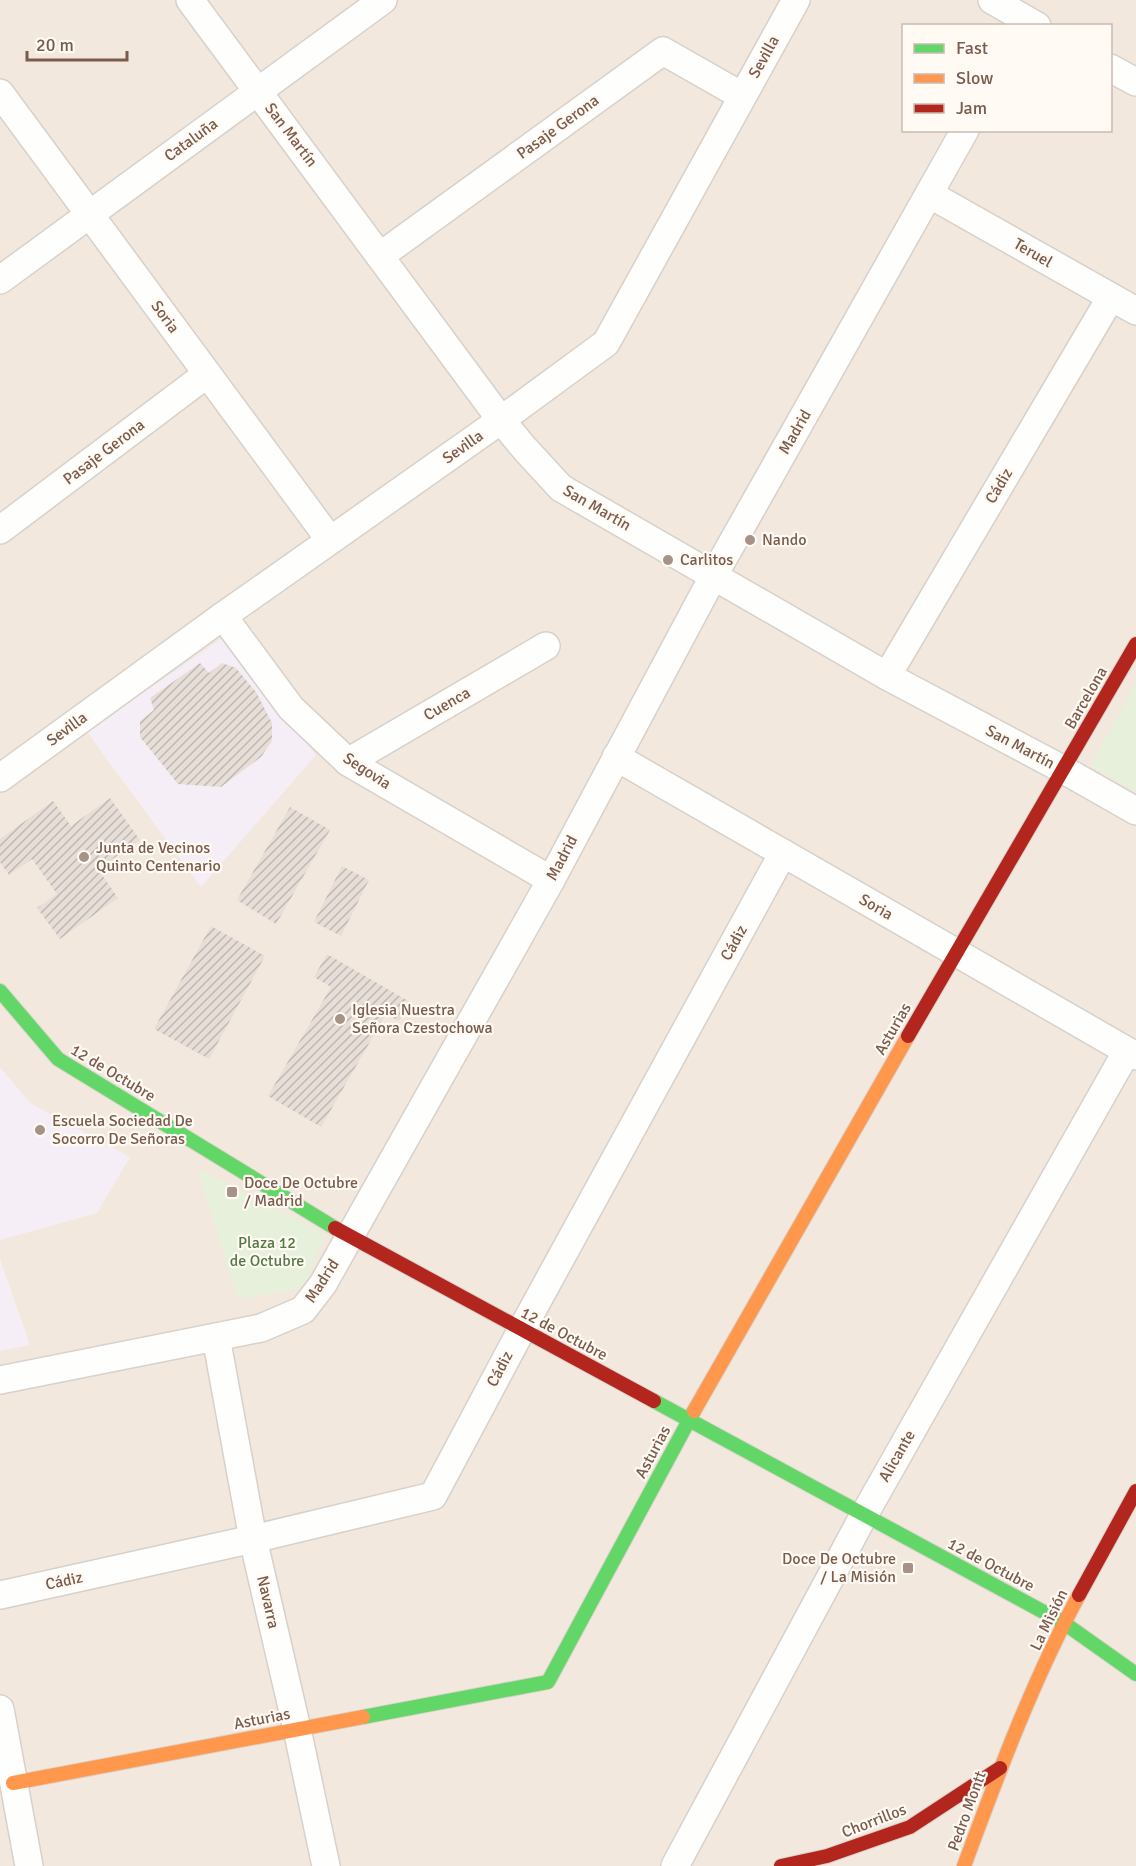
<svg xmlns="http://www.w3.org/2000/svg" width="1136" height="1866" font-family="Signika,sans-serif">
<style>
.residential{fill:#f2e8de;fill-rule:evenodd}
.education{fill:#f6eef6}
.park{fill:#e7f0db}
.building{fill:url(#building-hatch)}
.lines{fill:none;stroke-linecap:round;stroke-linejoin:round}
.street-casing{stroke:#d7d1cb;stroke-width:30}
.fast-casing{stroke:#d9d2cb;stroke-width:16}
.slow-casing{stroke:#d9d2cb;stroke-width:16}
.jam-casing{stroke:#d9d2cb;stroke-width:16}
.street{stroke:#fefefd;stroke-width:27}
.fast{stroke:#63d668;stroke-width:14}
.slow{stroke:#ff974d;stroke-width:14}
.jam{stroke:#b3261e;stroke-width:14}
.poi-dot{fill:#a69286;stroke:#fffaf3;stroke-width:2}
.labels{text-anchor:middle;dominant-baseline:central;stroke-width:4.5;stroke-linejoin:round;paint-order:stroke}
.street-label{font-size:16px;fill:#7a5c4d;stroke:#fffaf3}
.poi-label{font-size:16px;fill:#7a5c4d;stroke:#fffaf3;text-anchor:start}
.park-label{font-size:16px;fill:#537a41;stroke:#fffaf3}
</style>
<defs>
<pattern id="building-hatch" width="6" height="6" patternUnits="userSpaceOnUse" patternTransform="scale(1.5)"><rect width="6" height="6" fill="#e6ded7"/><path d="M-1 1l2-2M0 6l6-6M5 7l2-2" fill="none" stroke="#bfb7b1"/></pattern>
</defs>
<rect width="100%" height="100%" fill="#f9f5f0"/>
<path class="residential" d="M0,0H1136V1866H0ZM904,26H1110V130H904Z"/>
<g class="education">
<polygon points="221,639 316,755 201,887 87,732"/>
<polygon points="0,1067 30,1103 130,1157 97,1213 0,1240"/>
<polygon points="0,1259 30,1345 0,1351"/>
</g>
<g class="park">
<polygon points="1136,682 1136,792 1091,766"/>
<polygon points="197,1169 326,1234 302,1289 238,1299"/>
</g>
<g class="building">
<polygon points="200,663 209,673 222,663 236,668 256,692 272,723 272,741 261,757 221,787 178,784 140,737 140,721 154,710 150,698"/>
<polygon points="110,798 140,840 98,869 118,898 60,939 37,908 57,894 32,859 9,875 0,862 0,839 53,801 71,826"/>
<polygon points="290,807 330,830 276,924 237,900"/>
<polygon points="342,866 369,880 341,936 314,922"/>
<polygon points="211,926 265,956 209,1059 154,1029"/>
<polygon points="327,954 410,1002 399,1021 386,1014 321,1127 268,1096 331,987 314,977"/>
</g>
<g class="lines">
<defs>
<g id="street">
<polyline points="190,0 501,420 525,449 561,488 887,676 1064,770 1136,811"/>
<polyline points="992,0 1037,26"/>
<polyline points="1110,68 1136,82"/>
<polyline points="0,93 330,540"/>
<polyline points="929,194 1136,311"/>
<polyline points="380,256 663,51 742,96"/>
<polyline points="0,280 383,0"/>
<polyline points="0,530 207,374"/>
<polyline points="223,616 291,708 348,762 551,880"/>
<polyline points="887,676 1111,297"/>
<polyline points="616,757 1136,1056"/>
<polyline points="348,762 546,646"/>
<polyline points="0,778 223,616 501,420 606,343 796,0"/>
<polyline points="216,1337 253,1539 297,1729 326,1866"/>
<polyline points="0,1380 261,1328 303,1310 323,1284 551,880 714,575 965,130"/>
<polyline points="0,1595 253,1539 433,1496 522,1329 783,853"/>
<polyline points="0,1709 29,1866"/>
<polyline points="675,1866 864,1515 1127,1051"/>
</g>
<g id="fast">
<polyline points="0,991 58,1059 335,1228"/>
<polyline points="654,1401 1064,1623 1136,1674"/>
<polyline points="363,1717 548,1682 694,1411"/>
</g>
<g id="slow">
<polyline points="694,1411 908,1036"/>
<polyline points="13,1783 363,1717"/>
<path d="M964,1866C998,1774 1033,1680 1079,1595"/>
</g>
<g id="jam">
<polyline points="908,1036 1136,644"/>
<polyline points="335,1228 654,1401"/>
<polyline points="1079,1595 1136,1491"/>
<polyline points="781,1866 827,1856 910,1827 1000,1768"/>
</g>
</defs>
<use href="#street" class="street-casing"/>
<use href="#fast" class="fast-casing"/>
<use href="#slow" class="slow-casing"/>
<use href="#jam" class="jam-casing"/>
<use href="#street" class="street"/>
<use href="#fast" class="fast"/>
<use href="#slow" class="slow"/>
<use href="#jam" class="jam"/>
</g>
<g class="poi-dot">
<circle cx="750" cy="540" r="6"/>
<circle cx="668" cy="560" r="6"/>
<circle cx="84" cy="857" r="6"/>
<circle cx="340" cy="1019" r="6"/>
<circle cx="40" cy="1130" r="6"/>
<rect x="226" y="1186" width="12" height="12" rx="3"/>
<rect x="902" y="1562" width="12" height="12" rx="3"/>
</g>
<g class="labels">
<g class="street-label">
<text transform="translate(764 57) rotate(-61)">Sevilla</text>
<text transform="translate(558 127) rotate(-36)">Pasaje Gerona</text>
<text transform="translate(291 135) rotate(53)">San Martín</text>
<text transform="translate(191 140) rotate(-36)">Cataluña</text>
<text transform="translate(1033 253) rotate(30)">Teruel</text>
<text transform="translate(165 317) rotate(54)">Soria</text>
<text transform="translate(795 432) rotate(-60)">Madrid</text>
<text transform="translate(463 447) rotate(-35)">Sevilla</text>
<text transform="translate(104 452) rotate(-37)">Pasaje Gerona</text>
<text transform="translate(999 486) rotate(-59)">Cádiz</text>
<text transform="translate(597 508) rotate(30)">San Martín</text>
<text transform="translate(1086 698) rotate(-60)">Barcelona</text>
<text transform="translate(447 704) rotate(-30)">Cuenca</text>
<text transform="translate(67 729) rotate(-36)">Sevilla</text>
<text transform="translate(1020 747) rotate(28)">San Martín</text>
<text transform="translate(367 771) rotate(33)">Segovia</text>
<text transform="translate(562 858) rotate(-62)">Madrid</text>
<text transform="translate(876 907) rotate(30)">Soria</text>
<text transform="translate(734 943) rotate(-61)">Cádiz</text>
<text transform="translate(893 1029) rotate(-60)">Asturias</text>
<text transform="translate(113 1073) rotate(31)">12 de Octubre</text>
<text transform="translate(322 1281) rotate(-57)">Madrid</text>
<text transform="translate(564 1334) rotate(28)">12 de Octubre</text>
<text transform="translate(500 1369) rotate(-62)">Cádiz</text>
<text transform="translate(653 1452) rotate(-62)">Asturias</text>
<text transform="translate(897 1456) rotate(-60)">Alicante</text>
<text transform="translate(991 1565) rotate(28)">12 de Octubre</text>
<text transform="translate(64 1581) rotate(-12)">Cádiz</text>
<text transform="translate(268 1602) rotate(77)">Navarra</text>
<text transform="translate(1049 1620) rotate(-64)">La Misión</text>
<text transform="translate(262 1719) rotate(-11)">Asturias</text>
<text transform="translate(967 1811) rotate(-70)">Pedro Montt</text>
<text transform="translate(874 1821) rotate(-21)">Chorrillos</text>
</g>
<g class="poi-label">
<text x="762" y="540">Nando</text>
<text x="680" y="560">Carlitos</text>
<text x="96" y="848">Junta de Vecinos<tspan x="96" dy="18">Quinto Centenario</tspan></text>
<text x="352" y="1010">Iglesia Nuestra<tspan x="352" dy="18">Señora Czestochowa</tspan></text>
<text x="52" y="1121">Escuela Sociedad De<tspan x="52" dy="18">Socorro De Señoras</tspan></text>
<text x="244" y="1183">Doce De Octubre<tspan x="244" dy="18">/ Madrid</tspan></text>
<text x="896" y="1559" text-anchor="end">Doce De Octubre<tspan x="896" dy="18">/ La Misión</tspan></text>
</g>
<g class="park-label">
<text x="267" y="1243">Plaza 12<tspan x="267" dy="18">de Octubre</tspan></text>
</g>
</g>
<rect x="902" y="24" width="210" height="108" fill="#fffaf3" stroke="#cabbb1" stroke-width="1.5"/>
<rect x="914" y="44" width="30" height="9" fill="#63d668" stroke="#cabbb1" stroke-width="1.5"/>
<text x="956" y="54" font-size="18" fill="#7a5c4d">Fast</text>
<rect x="914" y="74" width="30" height="9" fill="#ff974d" stroke="#cabbb1" stroke-width="1.5"/>
<text x="956" y="84" font-size="18" fill="#7a5c4d">Slow</text>
<rect x="914" y="104" width="30" height="9" fill="#b3261e" stroke="#cabbb1" stroke-width="1.5"/>
<text x="956" y="114" font-size="18" fill="#7a5c4d">Jam</text>
<path d="M27 51v9h100v-9" fill="none" stroke="#7a5c4d" stroke-width="3"/>
<text x="36" y="51" font-size="18" fill="#7a5c4d" stroke="#fffaf3" stroke-width="4.5" paint-order="stroke">20 m</text>
</svg>
